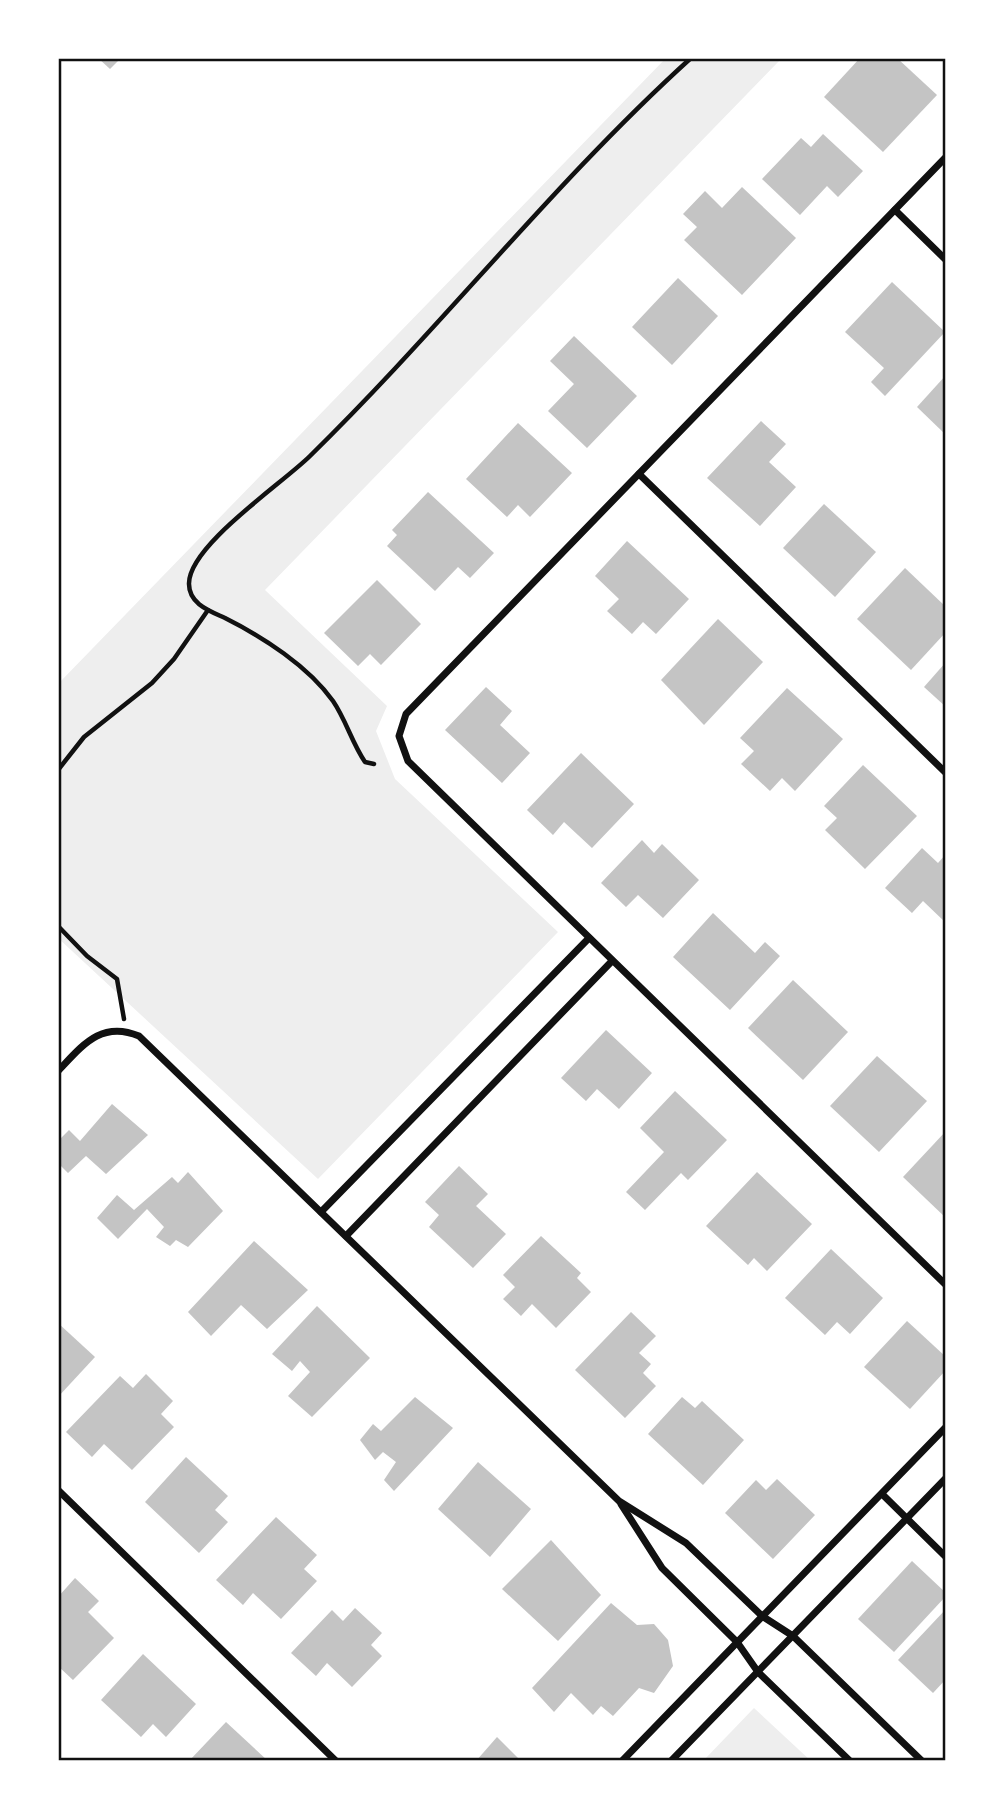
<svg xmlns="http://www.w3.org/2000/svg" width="1004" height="1819" font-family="Manrope,sans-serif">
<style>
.green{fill:#eee}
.building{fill:#c4c4c4}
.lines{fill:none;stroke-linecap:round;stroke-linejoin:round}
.path{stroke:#111;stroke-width:4.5}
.minor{stroke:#111;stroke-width:7}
.neatline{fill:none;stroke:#111;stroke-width:2.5}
</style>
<rect width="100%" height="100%" fill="#fff"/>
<g class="green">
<polygon points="666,58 782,58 265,590 387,706 376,731 395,779 558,932 318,1179 58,938 58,684"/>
<polygon points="754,1708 811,1761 703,1761"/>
</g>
<g class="building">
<polygon points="98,58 121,58 110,69"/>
<polygon points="860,58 897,58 937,95 883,152 824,97"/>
<polygon points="823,134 863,171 838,197 827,186 800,215 762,179 801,138 811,147"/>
<polygon points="742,187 796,238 742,295 684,240 697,227 683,214 705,191 722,208"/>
<polygon points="678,278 718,316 672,365 632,327"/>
<polygon points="892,282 945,332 885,396 871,382 884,368 845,332"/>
<polygon points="574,336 637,396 587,448 548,411 574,384 550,361"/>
<polygon points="946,375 946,435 917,407"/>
<polygon points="761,421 786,444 769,462 796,487 760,526 707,478"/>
<polygon points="518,423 572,473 530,517 518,505 507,517 466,479"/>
<polygon points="428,492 494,553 470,578 458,567 435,591 387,546 397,535 392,530"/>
<polygon points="824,504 876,552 835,597 783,548"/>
<polygon points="627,541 689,599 656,634 643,622 632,634 607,611 619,599 595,576"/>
<polygon points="905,568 946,607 946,632 911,670 857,619"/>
<polygon points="377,580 421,624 381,665 370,654 358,666 324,633"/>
<polygon points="718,619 763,662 704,725 661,680"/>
<polygon points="946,662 946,707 924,687"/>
<polygon points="486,687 512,711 500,725 530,753 502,783 445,730"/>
<polygon points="787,688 843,739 795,791 782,778 770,791 741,764 754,751 740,738"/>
<polygon points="581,753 634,804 592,848 564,822 553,835 527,810"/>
<polygon points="863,765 917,816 865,869 825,830 837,818 824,806"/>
<polygon points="642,840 654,853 662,844 699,880 663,918 638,895 626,907 601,883"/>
<polygon points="922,848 938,863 946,854 946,923 923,901 912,913 885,888"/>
<polygon points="713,913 755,953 765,942 780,956 730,1010 673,957"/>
<polygon points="793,980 848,1032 803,1080 748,1028"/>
<polygon points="606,1030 652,1073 619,1109 597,1089 586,1101 561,1078"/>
<polygon points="877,1056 927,1101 879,1152 830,1106"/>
<polygon points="675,1091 727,1140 688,1180 681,1173 645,1210 626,1192 664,1152 640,1128"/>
<polygon points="112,1104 148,1135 106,1174 86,1156 68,1173 58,1163 58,1141 69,1130 80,1141"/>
<polygon points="946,1131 946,1218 903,1177"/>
<polygon points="459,1166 488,1194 476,1206 506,1234 473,1268 429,1227 439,1215 425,1202"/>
<polygon points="188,1172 223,1211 188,1247 176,1240 170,1246 156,1237 164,1227 147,1209 118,1239 97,1218 117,1195 134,1210 172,1177 178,1183"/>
<polygon points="757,1172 812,1224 767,1271 754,1258 748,1265 706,1226"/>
<polygon points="541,1236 581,1273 577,1278 591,1292 556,1328 532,1304 521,1316 503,1299 515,1287 503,1275"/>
<polygon points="254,1241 308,1290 267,1329 241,1305 211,1336 188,1312"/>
<polygon points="831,1249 883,1298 850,1334 837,1322 825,1335 785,1298"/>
<polygon points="317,1306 370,1358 312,1417 288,1396 310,1372 300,1361 292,1371 272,1354"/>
<polygon points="631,1312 656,1336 639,1353 651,1364 643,1373 656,1386 625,1418 575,1370"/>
<polygon points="907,1321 946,1357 946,1370 910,1409 864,1367"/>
<polygon points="58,1323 95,1357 58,1397"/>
<polygon points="146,1374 173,1401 161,1414 174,1427 132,1470 104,1444 92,1457 66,1432 120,1376 133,1388"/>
<polygon points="415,1397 453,1428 394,1491 384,1480 396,1462 383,1452 375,1460 360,1440 373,1424 381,1431"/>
<polygon points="682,1397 695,1408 702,1401 744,1440 703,1485 648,1434"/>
<polygon points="186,1457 228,1496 215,1510 228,1522 199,1553 145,1502"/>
<polygon points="478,1462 531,1509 490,1557 438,1509"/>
<polygon points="777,1479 815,1515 773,1559 725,1513 756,1480 766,1490"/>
<polygon points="276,1517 317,1555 304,1569 317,1581 281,1619 253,1593 243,1605 216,1580"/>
<polygon points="551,1540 601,1595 558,1641 502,1589"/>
<polygon points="912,1561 946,1593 946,1596 894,1652 858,1619"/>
<polygon points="75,1578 99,1601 88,1612 114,1638 73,1680 58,1666 58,1597"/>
<polygon points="611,1603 637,1625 654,1624 668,1640 673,1666 654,1693 639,1688 613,1716 601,1706 593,1715 571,1693 554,1712 532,1688"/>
<polygon points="355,1608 382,1633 371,1645 382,1656 352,1687 327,1663 316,1676 291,1653 332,1610 343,1621"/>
<polygon points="946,1609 946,1679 933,1693 898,1660"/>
<polygon points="143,1654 196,1704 166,1737 153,1724 141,1737 101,1700"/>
<polygon points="226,1722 268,1761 189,1761"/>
<polygon points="497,1737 521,1761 476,1761"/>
</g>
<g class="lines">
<g class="path">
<path d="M374,764L365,762C352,743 346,720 333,701C308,666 263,637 225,618C210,611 189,604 189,584C188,546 283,483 310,456C442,327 554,182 691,58"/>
<polyline points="58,770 84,737 152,683 174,659 208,610"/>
<polyline points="58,926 87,956 117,979 124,1019"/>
</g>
<g class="minor">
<polyline points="946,157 406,714 399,736 408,761 946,1285"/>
<polyline points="895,210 946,260"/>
<polyline points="639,474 946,773"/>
<path d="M58,1071C82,1046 101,1020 139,1036L619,1501L686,1543L762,1616L793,1636L922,1761"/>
<polyline points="321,1212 589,938"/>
<polyline points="346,1236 612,961"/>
<polyline points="58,1490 336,1761"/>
<polyline points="882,1494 946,1557"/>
<polyline points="621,1504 662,1568 737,1642 758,1672 850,1761"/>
<polyline points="622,1761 946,1427"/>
<polyline points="671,1761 946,1478"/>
</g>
</g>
<rect width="1004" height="1819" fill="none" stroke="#ffffff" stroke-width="119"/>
<rect x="60" y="60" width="884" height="1699" class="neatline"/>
</svg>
